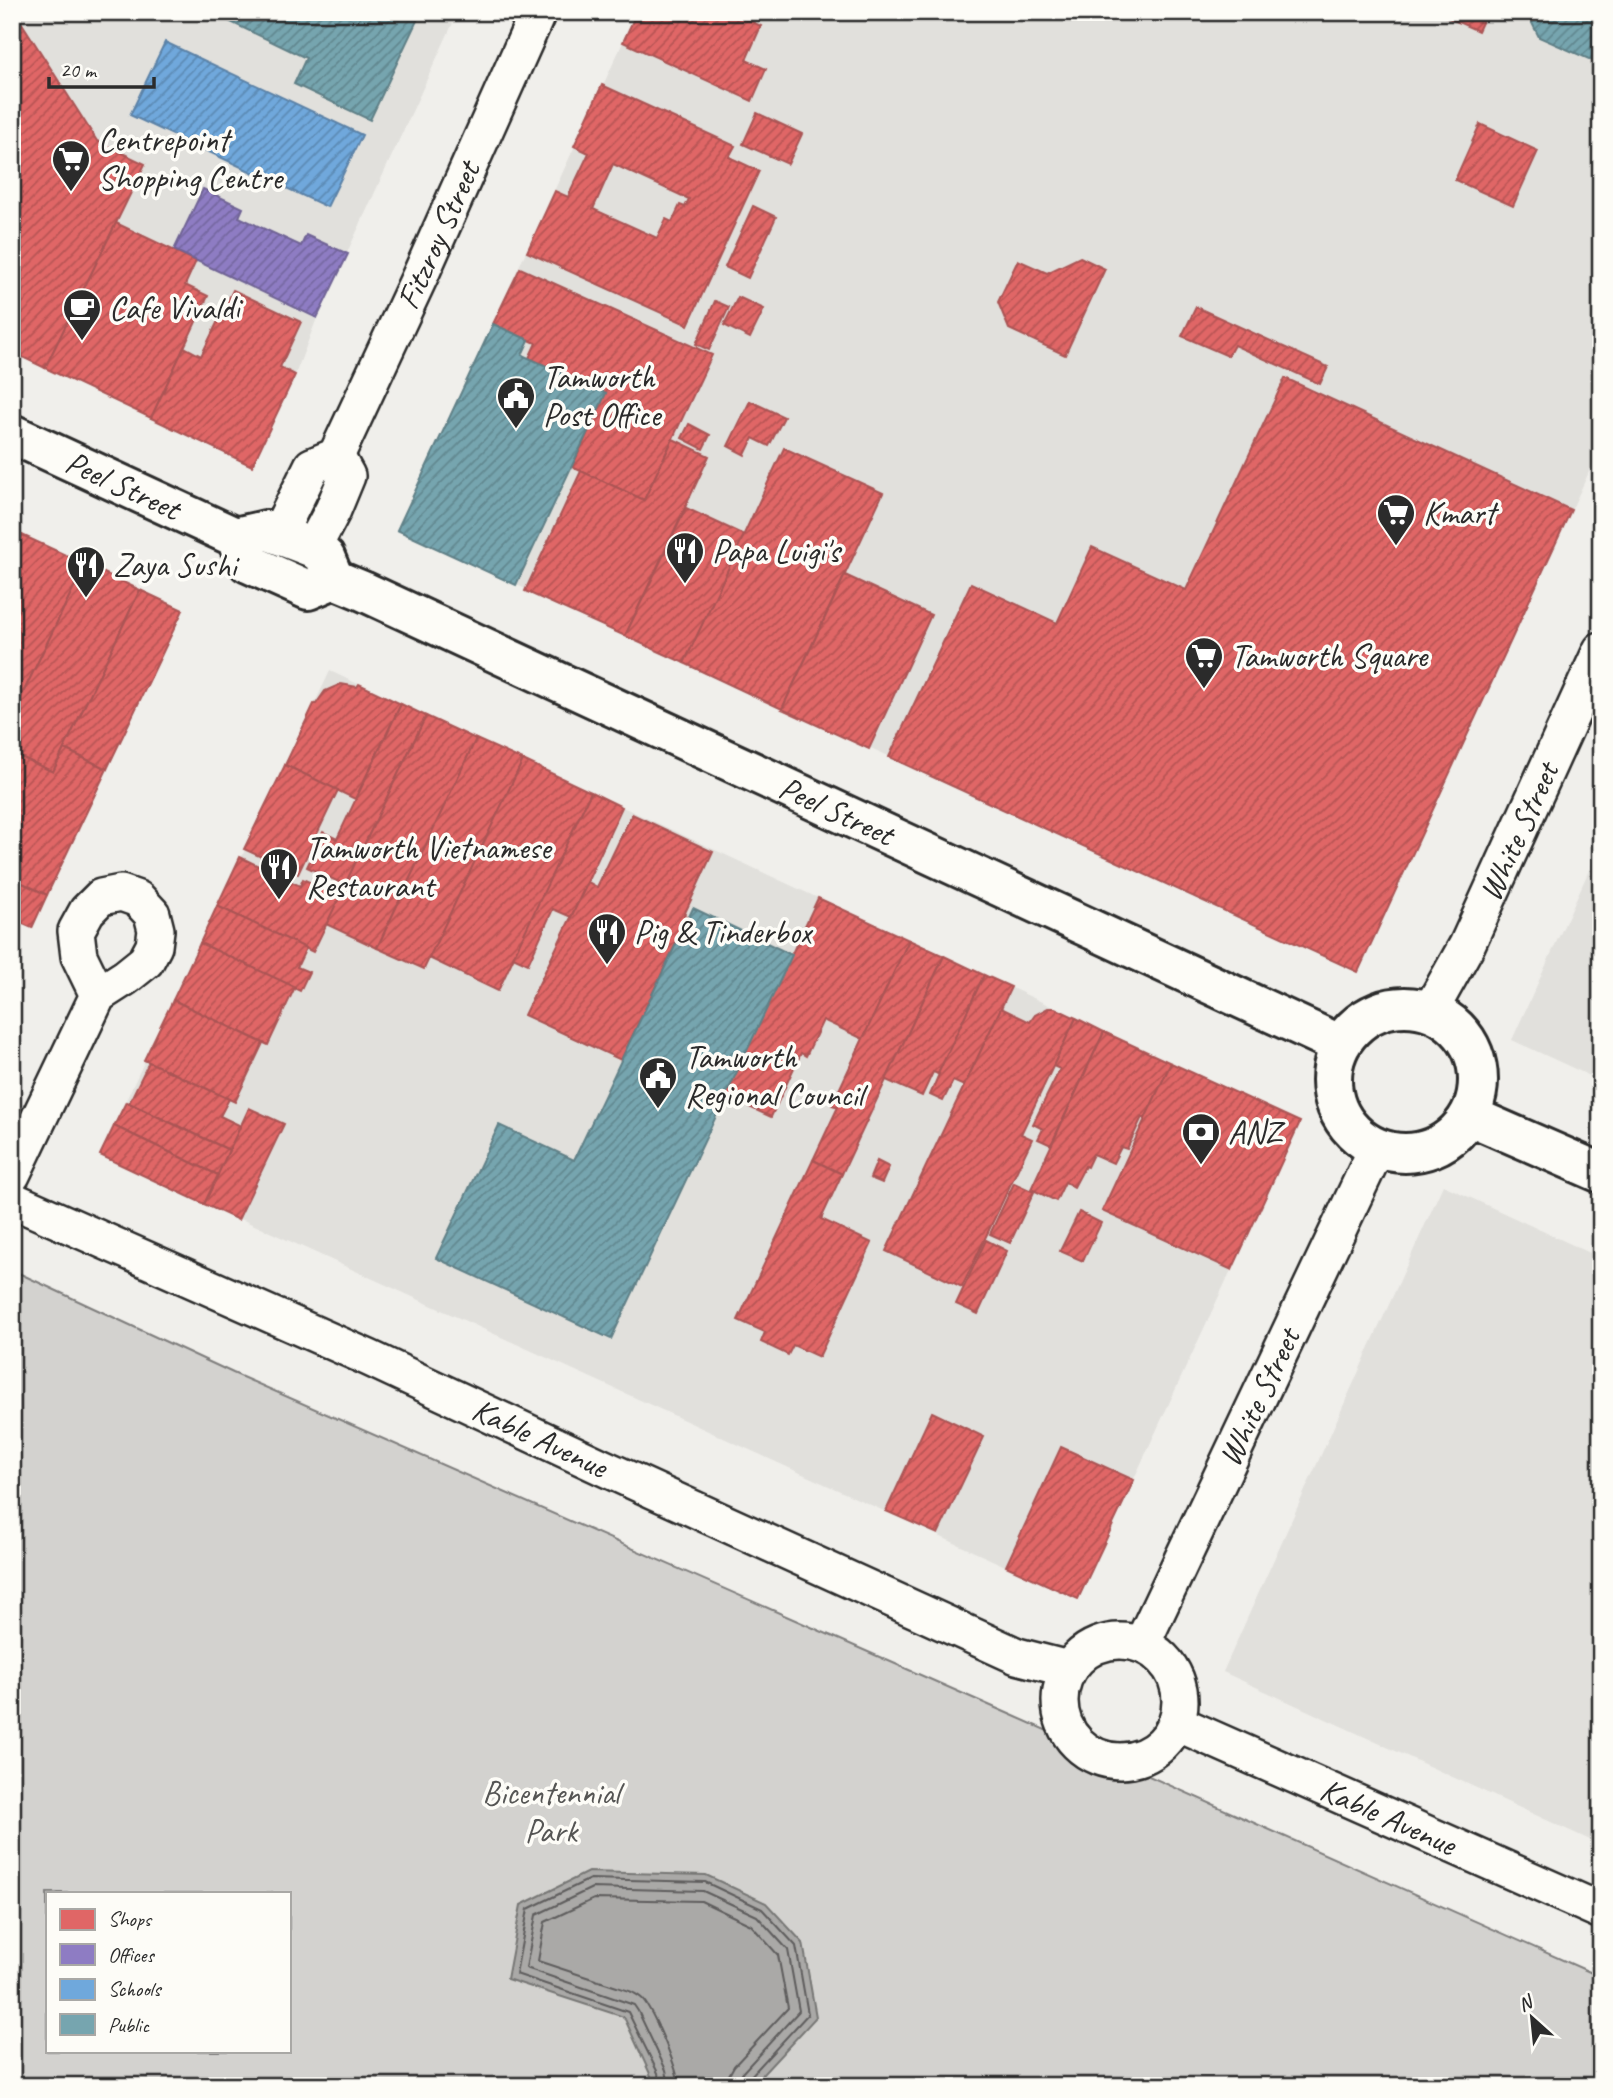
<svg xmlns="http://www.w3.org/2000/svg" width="1613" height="2098" font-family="Caveat,sans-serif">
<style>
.built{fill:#e1e0dc}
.park{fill:#d3d2cf;stroke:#7f7e7d;stroke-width:2;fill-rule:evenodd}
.water{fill:#aaa9a7;stroke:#777775;stroke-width:2}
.shops{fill:url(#shops-hatch);stroke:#aa5454;stroke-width:2;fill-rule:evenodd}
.offices{fill:url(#offices-hatch);stroke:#706495;stroke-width:2}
.schools{fill:url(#schools-hatch);stroke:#5b82a7;stroke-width:2}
.public{fill:url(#public-hatch);stroke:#608087;stroke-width:2}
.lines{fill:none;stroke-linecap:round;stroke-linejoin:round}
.shore{stroke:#5e5d5d;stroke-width:2}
.street-casing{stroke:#2b2b2b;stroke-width:40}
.secondary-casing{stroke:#2b2b2b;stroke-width:44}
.street{stroke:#fdfcf7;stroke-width:35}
.secondary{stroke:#fdfcf7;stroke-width:38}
.labels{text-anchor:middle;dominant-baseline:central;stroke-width:7;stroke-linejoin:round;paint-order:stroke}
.poi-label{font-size:33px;fill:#2b2b2b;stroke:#fdfcf7;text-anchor:start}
.street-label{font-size:33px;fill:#2b2b2b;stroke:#fdfcf7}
.park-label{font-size:33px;fill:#555554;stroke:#fdfcf7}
</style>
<defs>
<pattern id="shops-hatch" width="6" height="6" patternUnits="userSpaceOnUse" patternTransform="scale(1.75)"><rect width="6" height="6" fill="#e06666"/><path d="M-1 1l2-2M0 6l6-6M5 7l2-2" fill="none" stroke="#b65454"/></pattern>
<pattern id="offices-hatch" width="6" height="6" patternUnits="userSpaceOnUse" patternTransform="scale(1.75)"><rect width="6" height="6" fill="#8e7cc3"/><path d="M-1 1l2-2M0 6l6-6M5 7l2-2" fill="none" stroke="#74669f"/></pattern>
<pattern id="schools-hatch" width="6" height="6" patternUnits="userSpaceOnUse" patternTransform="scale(1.75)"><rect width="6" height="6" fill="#6fa8dc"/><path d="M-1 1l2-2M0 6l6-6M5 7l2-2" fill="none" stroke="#5b89b3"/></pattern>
<pattern id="public-hatch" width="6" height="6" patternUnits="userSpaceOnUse" patternTransform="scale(1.75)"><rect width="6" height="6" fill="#76a5af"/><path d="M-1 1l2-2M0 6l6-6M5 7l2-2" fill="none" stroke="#61878f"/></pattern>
</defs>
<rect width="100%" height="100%" fill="#f0efeb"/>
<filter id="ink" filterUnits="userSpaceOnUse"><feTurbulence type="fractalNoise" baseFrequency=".0143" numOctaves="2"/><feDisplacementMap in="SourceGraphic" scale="14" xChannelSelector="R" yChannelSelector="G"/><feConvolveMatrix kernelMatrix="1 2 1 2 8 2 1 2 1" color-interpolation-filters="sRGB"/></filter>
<g filter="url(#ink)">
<g class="built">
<polygon points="12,12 458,12 317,318 295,375 252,466 12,352"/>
<polygon points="637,12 1601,12 1601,446 1358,972 397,530"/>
<polygon points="330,671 1300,1122 1078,1599 100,1155"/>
<polygon points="1601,844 1601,1081 1512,1040"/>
<polygon points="1443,1185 1601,1258 1601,1845 1223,1672"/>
</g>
<path class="park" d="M12,1270L233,1373L1007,1713L1601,1977V2086H12ZM47,1893H289V2051H47Z"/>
<polygon class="water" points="588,1872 706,1875 766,1903 803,1943 816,2017 752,2086 653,2086 651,2076 624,2017 507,1979 521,1905"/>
<g class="shops">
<polygon points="12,12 15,12 18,17 97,141 145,164 45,368 12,352"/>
<polygon points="637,12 731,12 761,26 746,60 766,69 752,101 623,42"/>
<polygon points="1441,12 1487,12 1478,31 1440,14"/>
<path d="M602,85L735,146L729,157L759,171L688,325L527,252L555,191L568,197L589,153L574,146ZM613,164L689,199L685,207L680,205L672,222L666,219L657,238L593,209Z"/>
<polygon points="757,113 802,134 788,164 743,144"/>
<polygon points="1480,124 1538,151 1513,206 1455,180"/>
<polygon points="753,206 776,217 748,278 725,267"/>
<polygon points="116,223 196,261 185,285 208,296 151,418 45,368"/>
<polygon points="1080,257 1105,269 1065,355 1009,329 998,302 1018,260 1047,273"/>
<polygon points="520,268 712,355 644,500 572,467 606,393 529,358 536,343 493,324"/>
<polygon points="233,290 301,322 280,367 295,375 252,466 151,418 184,347 201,356"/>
<polygon points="738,297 764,309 750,338 724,325"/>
<polygon points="715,301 729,307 709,350 696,344"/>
<polygon points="1196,307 1328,367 1320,384 1234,345 1228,356 1182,336"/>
<polygon points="1285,378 1571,510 1358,972 889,757 971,583 1057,623 1092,547 1186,590"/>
<polygon points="750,401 784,417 769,446 753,438 745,455 728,446"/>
<polygon points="689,424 710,435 703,449 682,438"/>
<polygon points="673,439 709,456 625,636 525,591 581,471 644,500"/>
<polygon points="784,448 883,493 782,709 684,663"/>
<polygon points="686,508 744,535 684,663 625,636"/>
<polygon points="12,530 22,535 12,556"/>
<polygon points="22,535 85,564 12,716 12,556"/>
<polygon points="85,564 140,590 53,772 12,753 12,716"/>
<polygon points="845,575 931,615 869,749 782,709"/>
<polygon points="140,590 183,610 107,769 64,749"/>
<polygon points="341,684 357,687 359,684 401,704 355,799 285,765 314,704 316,704 325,691"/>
<polygon points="401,704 426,716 345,885 307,867 323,832 337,839"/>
<polygon points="426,716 476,739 377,948 326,924"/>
<polygon points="476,739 523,760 424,969 377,948"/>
<polygon points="64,749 107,769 47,895 12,878 12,753 53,772"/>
<polygon points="523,760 591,792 498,991 429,958"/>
<polygon points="285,765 338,790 298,874 244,849"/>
<polygon points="591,792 622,807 571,917 553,909 528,964 513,957"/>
<polygon points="632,814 713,852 684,915 688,918 621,1060 524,1015 588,882 597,887"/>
<polygon points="240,857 300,886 303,879 340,896 313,952 217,906"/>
<polygon points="12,878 47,895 32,928 12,919"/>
<polygon points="818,898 909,940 863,1039 823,1020 806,1056 801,1053 771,1117 725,1096"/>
<polygon points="217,906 306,948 297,967 309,972 300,991 200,943"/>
<polygon points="909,940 944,956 842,1174 813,1160 838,1107 832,1105"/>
<polygon points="200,943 295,987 268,1045 173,1000"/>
<polygon points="944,956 984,975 938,1074 933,1072 922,1096 886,1080"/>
<polygon points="984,975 1011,987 964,1086 953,1081 943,1101 930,1095 939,1074 938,1074"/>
<polygon points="173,1000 263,1043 235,1102 144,1060"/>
<polygon points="1001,1008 1030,1022 1035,1015 1048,1008 1055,1008 1076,1018 1021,1134 1032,1139 962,1287 886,1251"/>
<polygon points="1076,1018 1104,1032 1051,1145 1038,1139 1043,1129 1033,1124 1060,1069 1053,1066"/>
<polygon points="1104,1032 1171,1063 1145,1119 1142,1117 1127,1149 1121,1147 1113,1163 1093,1154 1087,1167 1085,1166 1074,1187 1065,1182 1056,1201 1031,1189"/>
<polygon points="149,1062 229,1099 220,1116 241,1126 229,1150 129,1103"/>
<polygon points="1171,1063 1300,1122 1232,1270 1102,1211"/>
<polygon points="126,1102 229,1150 218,1175 114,1126"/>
<polygon points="249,1108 284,1124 238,1220 204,1204"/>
<polygon points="114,1126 218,1175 204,1204 100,1155"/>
<polygon points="813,1160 842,1174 821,1219 872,1243 819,1357 793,1345 788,1355 761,1342 765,1332 738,1320"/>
<polygon points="877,1161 889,1167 882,1183 870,1178"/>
<polygon points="1014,1183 1034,1192 1010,1243 990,1234"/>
<polygon points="1079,1212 1101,1223 1083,1261 1060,1251"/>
<polygon points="986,1240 1007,1251 978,1314 956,1304"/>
<polygon points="932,1412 984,1437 938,1534 886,1511"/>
<polygon points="1061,1447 1134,1480 1078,1599 1006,1566"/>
</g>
<polygon class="offices" points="203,189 243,208 239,217 301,246 306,235 348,254 317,318 174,250"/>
<polygon class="schools" points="165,42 362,135 327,207 130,115"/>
<g class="public">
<polygon points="210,12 421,12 370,120 294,84 306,58"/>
<polygon points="1536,12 1601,12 1601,58 1598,63 1539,37 1532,23"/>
<polygon points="493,324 529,340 522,355 606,393 516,585 397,530"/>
<polygon points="693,908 792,955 611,1339 436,1258 499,1125 574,1160"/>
</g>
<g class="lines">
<g class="shore">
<polyline points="660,2086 658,2073 628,2012 516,1974 528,1909 590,1879 705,1882 762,1909 796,1946 808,2014 749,2078 747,2086"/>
<polyline points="669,2086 666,2070 638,2011 634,2005 526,1968 536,1915 592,1888 703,1891 757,1916 788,1950 799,2011 742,2073 738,2086"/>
<path d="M679,2086C678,2069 655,2016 645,2002C642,1997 637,1995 632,1992L538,1961L545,1922L594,1899L701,1901L751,1925L778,1955L788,2008L734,2066L729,2075L728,2086"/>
</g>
<defs>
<g id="street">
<path id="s1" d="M278,535L312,466L336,456L420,276L538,12"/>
<polyline points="313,548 333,510 347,476 336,456"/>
<path id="s2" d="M1430,1011L1467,945L1601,650"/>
<polyline points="12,1175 98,995 126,977 146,961 154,946 156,930 152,914 138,899 121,893 101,897 87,911 76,931 79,956 98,995"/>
<path id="s3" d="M12,1200L369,1358L602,1467L1017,1656L1068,1669"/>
<circle cx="1120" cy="1701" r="60"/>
<path id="s4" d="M1142,1644L1376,1150"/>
<path id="s5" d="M1177,1723L1601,1911"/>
</g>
<g id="secondary">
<path id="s6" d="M12,434L235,537L248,563L308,590L334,579L363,591L1339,1044"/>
<polyline points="235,537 266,530 313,548 325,557 334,579"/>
<circle cx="1405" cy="1080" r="73"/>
<polyline points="1470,1116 1601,1173"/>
</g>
</defs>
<use href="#street" class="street-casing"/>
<use href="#secondary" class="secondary-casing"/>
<use href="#street" class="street"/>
<use href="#secondary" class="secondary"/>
</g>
</g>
<defs>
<symbol id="supermarket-pin" viewBox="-11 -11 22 30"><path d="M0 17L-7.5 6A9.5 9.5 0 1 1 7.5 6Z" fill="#2b2b2b" stroke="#fdfcf7"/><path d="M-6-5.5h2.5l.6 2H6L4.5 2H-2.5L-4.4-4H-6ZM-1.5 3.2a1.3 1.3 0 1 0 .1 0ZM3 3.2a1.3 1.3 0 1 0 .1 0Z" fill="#fff"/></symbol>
<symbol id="cafe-pin" viewBox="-11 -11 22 30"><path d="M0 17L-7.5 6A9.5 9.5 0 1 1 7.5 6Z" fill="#2b2b2b" stroke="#fdfcf7"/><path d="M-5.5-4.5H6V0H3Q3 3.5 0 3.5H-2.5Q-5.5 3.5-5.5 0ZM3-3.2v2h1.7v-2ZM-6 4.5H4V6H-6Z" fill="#fff"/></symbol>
<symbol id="civic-pin" viewBox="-11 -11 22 30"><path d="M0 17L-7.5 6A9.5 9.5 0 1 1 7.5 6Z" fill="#2b2b2b" stroke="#fdfcf7"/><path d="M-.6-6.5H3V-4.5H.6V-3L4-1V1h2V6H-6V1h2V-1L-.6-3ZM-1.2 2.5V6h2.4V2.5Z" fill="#fff"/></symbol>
<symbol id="restaurant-pin" viewBox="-11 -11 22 30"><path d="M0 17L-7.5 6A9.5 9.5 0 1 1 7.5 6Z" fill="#2b2b2b" stroke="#fdfcf7"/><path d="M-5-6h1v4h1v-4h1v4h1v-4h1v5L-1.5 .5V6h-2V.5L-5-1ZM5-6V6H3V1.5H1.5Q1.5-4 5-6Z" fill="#fff"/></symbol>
<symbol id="bank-pin" viewBox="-11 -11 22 30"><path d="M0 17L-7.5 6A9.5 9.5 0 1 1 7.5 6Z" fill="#2b2b2b" stroke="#fdfcf7"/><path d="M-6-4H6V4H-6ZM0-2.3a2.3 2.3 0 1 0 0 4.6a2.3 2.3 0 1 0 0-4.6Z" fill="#fff"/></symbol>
</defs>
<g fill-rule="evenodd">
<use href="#supermarket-pin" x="49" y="137" width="44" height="60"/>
<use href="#cafe-pin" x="60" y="286" width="44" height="60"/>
<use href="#civic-pin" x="494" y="374" width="44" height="60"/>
<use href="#supermarket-pin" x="1374" y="491" width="44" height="60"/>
<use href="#restaurant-pin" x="663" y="529" width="44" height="60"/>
<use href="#restaurant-pin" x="64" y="543" width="44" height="60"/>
<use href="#supermarket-pin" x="1182" y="634" width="44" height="60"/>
<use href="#restaurant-pin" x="257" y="845" width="44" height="60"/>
<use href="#restaurant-pin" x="585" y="910" width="44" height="60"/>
<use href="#civic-pin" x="636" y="1054" width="44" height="60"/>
<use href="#bank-pin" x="1179" y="1110" width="44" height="60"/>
</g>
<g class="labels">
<g class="poi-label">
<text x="98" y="140">Centrepoint<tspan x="98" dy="38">Shopping Centre</tspan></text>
<text x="109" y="308">Cafe Vivaldi</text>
<text x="543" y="377">Tamworth<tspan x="543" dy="38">Post Office</tspan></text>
<text x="1423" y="513">Kmart</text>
<text x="712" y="551">Papa Luigi's</text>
<text x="113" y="565">Zaya Sushi</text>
<text x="1231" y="656">Tamworth Square</text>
<text x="306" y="848">Tamworth Vietnamese<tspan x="306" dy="38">Restaurant</tspan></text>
<text x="634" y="932">Pig &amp; Tinderbox</text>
<text x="685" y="1057">Tamworth<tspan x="685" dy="38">Regional Council</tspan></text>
<text x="1228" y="1132">ANZ</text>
</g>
<g class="street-label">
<text stroke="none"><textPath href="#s1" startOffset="346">Fitzroy Street</textPath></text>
<text stroke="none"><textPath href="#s6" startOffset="122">Peel Street</textPath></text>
<text stroke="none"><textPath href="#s6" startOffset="922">Peel Street</textPath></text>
<text stroke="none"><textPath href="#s2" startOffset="200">White Street</textPath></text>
<text stroke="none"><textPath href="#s4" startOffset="273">White Street</textPath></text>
<text stroke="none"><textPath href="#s3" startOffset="579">Kable Avenue</textPath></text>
<text stroke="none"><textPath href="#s5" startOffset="231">Kable Avenue</textPath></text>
</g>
<g class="park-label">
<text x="551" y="1793">Bicentennial<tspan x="551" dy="38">Park</tspan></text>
</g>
</g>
<rect width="1613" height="2098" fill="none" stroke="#fdfcf7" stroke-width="42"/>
<rect x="21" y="21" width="1571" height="2056" fill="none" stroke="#2b2b2b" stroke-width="2.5" filter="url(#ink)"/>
<rect x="46" y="1892" width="245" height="161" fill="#fdfcf7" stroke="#a9a8a5" stroke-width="2"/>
<rect x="60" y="1909" width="35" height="21" fill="#e06666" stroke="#a9a8a5" stroke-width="2"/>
<text x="108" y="1926" font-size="21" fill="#2b2b2b">Shops</text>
<rect x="60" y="1944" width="35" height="21" fill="#8e7cc3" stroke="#a9a8a5" stroke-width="2"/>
<text x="108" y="1962" font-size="21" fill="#2b2b2b">Offices</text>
<rect x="60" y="1979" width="35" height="21" fill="#6fa8dc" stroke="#a9a8a5" stroke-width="2"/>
<text x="108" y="1996" font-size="21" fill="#2b2b2b">Schools</text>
<rect x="60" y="2014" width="35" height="21" fill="#76a5af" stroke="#a9a8a5" stroke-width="2"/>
<text x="108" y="2032" font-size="21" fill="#2b2b2b">Public</text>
<g transform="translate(1532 2018) rotate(333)" stroke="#fdfcf7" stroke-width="5" paint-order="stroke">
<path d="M0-5L12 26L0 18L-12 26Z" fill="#2b2b2b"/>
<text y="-10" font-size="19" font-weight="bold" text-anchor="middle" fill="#2b2b2b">N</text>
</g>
<path d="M49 77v10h105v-10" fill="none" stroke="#2b2b2b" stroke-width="3.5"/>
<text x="60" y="77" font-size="21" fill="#2b2b2b" stroke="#fdfcf7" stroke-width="5" paint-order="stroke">20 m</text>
</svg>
